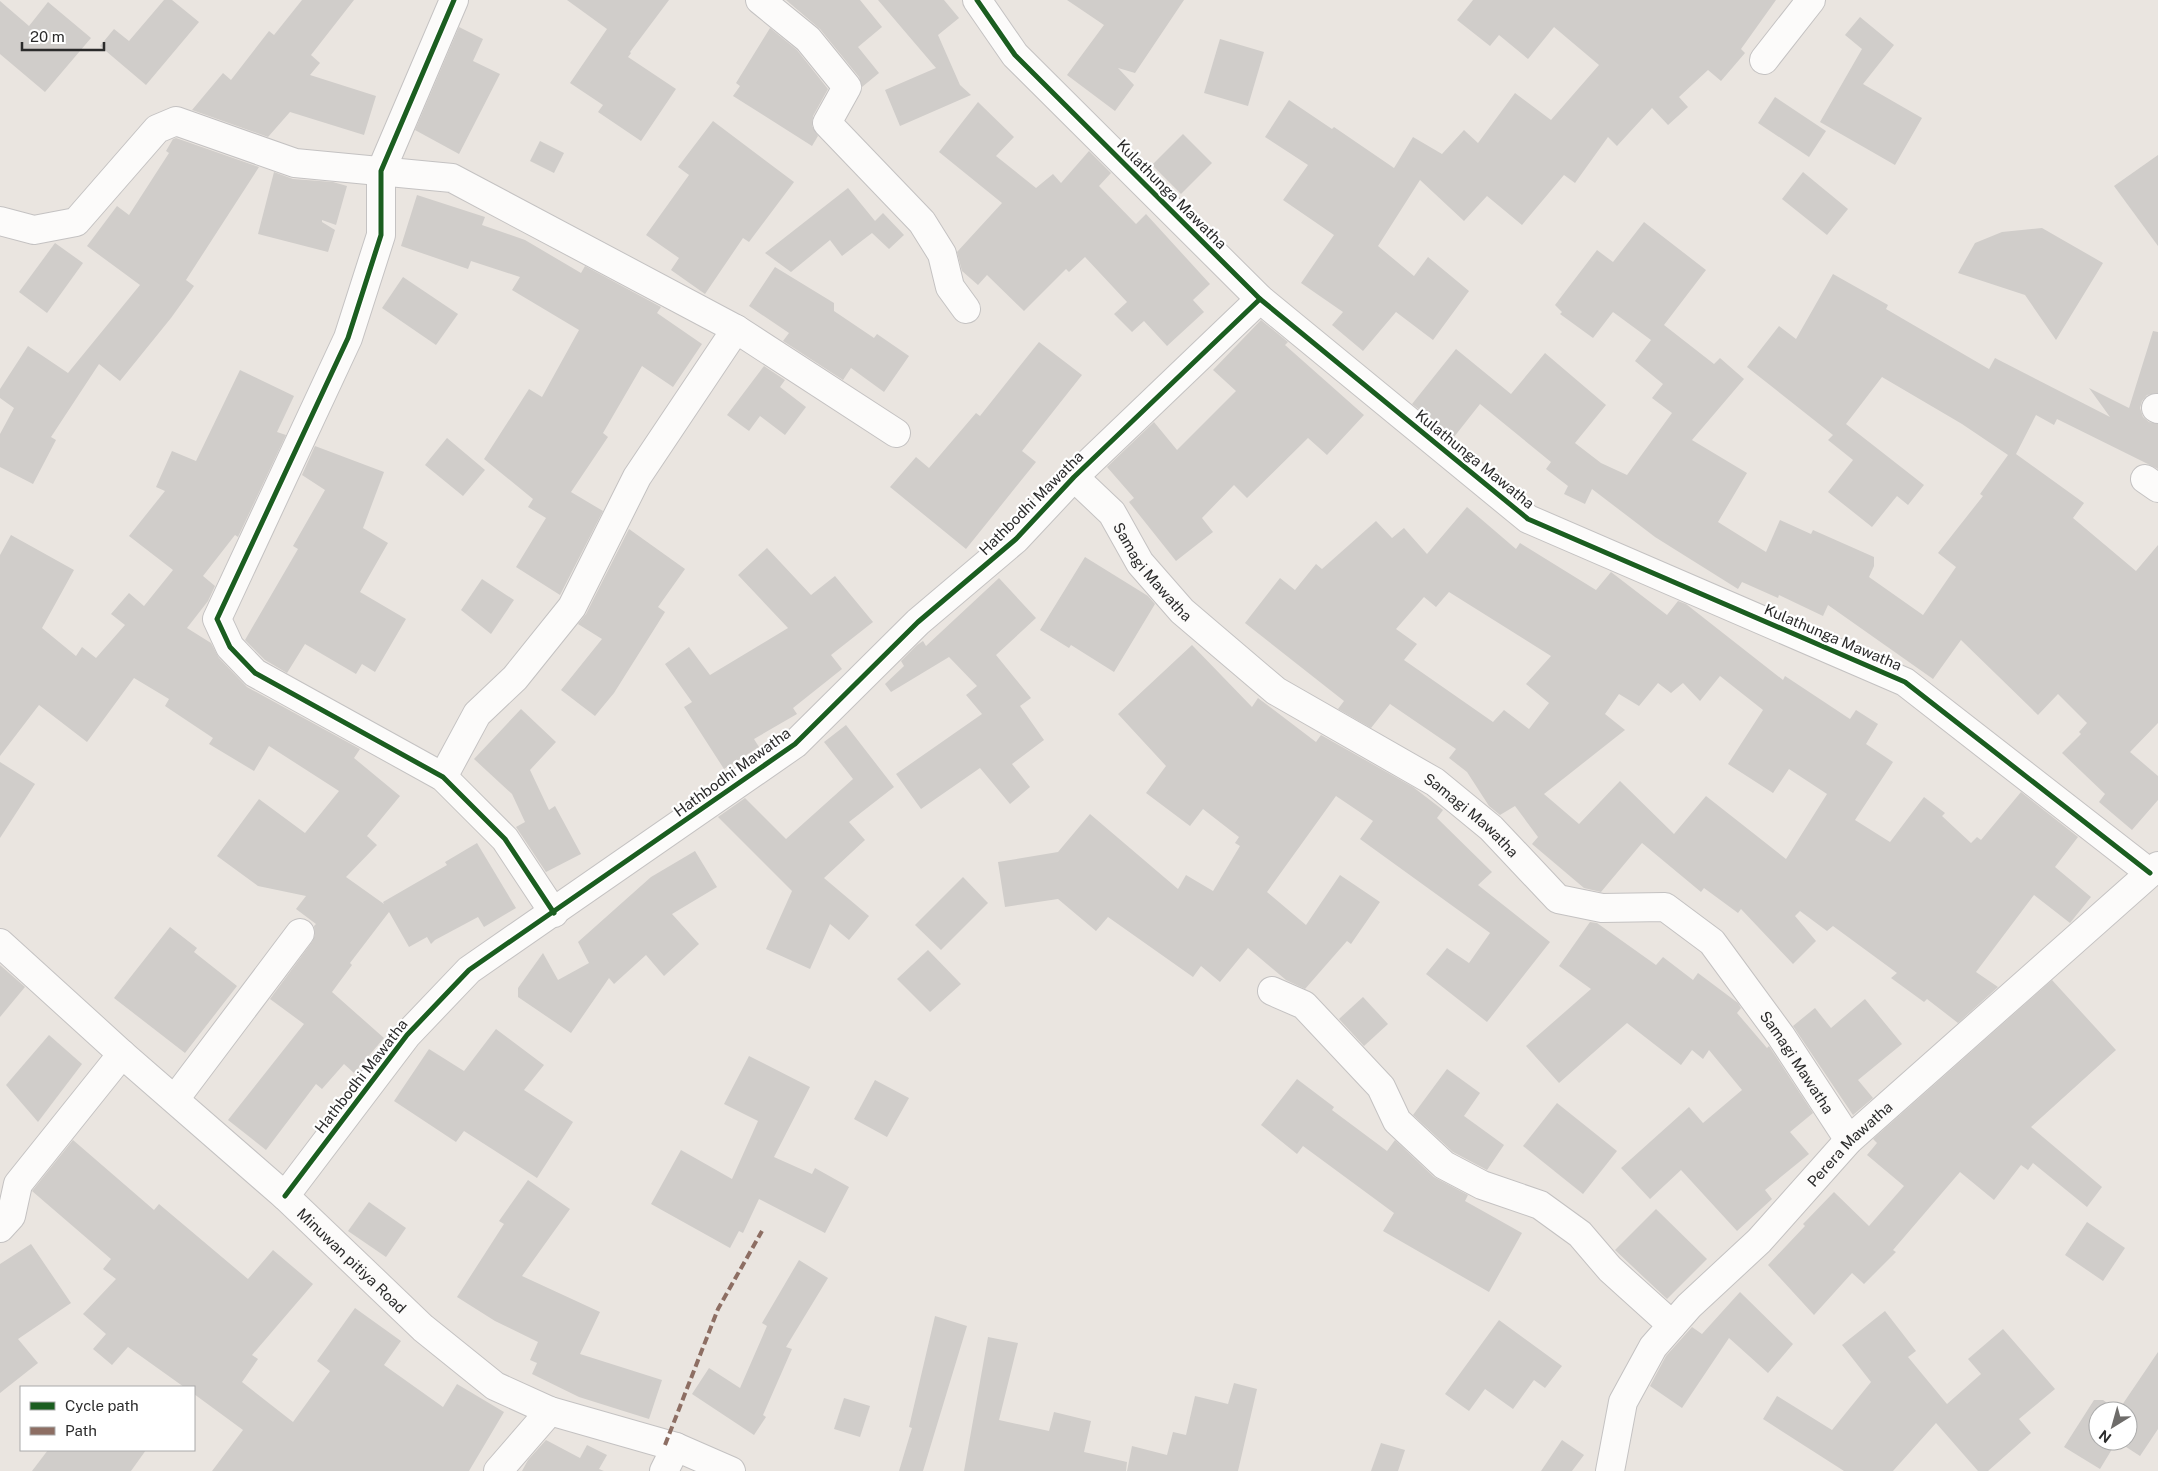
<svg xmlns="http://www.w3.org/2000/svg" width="2158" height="1471" font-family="'Public Sans',sans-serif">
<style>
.building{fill:#d0cdca;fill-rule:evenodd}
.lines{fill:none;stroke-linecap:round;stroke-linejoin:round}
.street-casing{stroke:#c4c2c2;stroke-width:30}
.street{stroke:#fcfbfa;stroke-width:28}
.quiet{stroke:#8d6e63;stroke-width:4;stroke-dasharray:8 4;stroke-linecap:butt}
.cycleway-casing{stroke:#fff;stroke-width:8}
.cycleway{stroke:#1b5e20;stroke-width:5}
.labels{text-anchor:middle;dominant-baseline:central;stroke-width:4.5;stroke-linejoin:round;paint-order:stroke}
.street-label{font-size:15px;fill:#2b2b2b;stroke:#fff}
</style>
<rect width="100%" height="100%" fill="#eae5e0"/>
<g class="building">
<polygon points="164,0 172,0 199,22 146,85 100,46 114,29 129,41"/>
<polygon points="302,0 354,0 311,55 320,63 310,75 376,96 364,135 290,112 268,137 192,110 223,73 231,80 269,31 274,35"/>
<polygon points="567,0 669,0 630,52 631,53 628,57 676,89 641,141 598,112 603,105 570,83 607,29"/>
<polygon points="786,0 860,0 882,27 858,47 879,73 862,87 859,77 820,29"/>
<polygon points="878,0 944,0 959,18 938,35 960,85 971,95 900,126 885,90 936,68"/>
<polygon points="1067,0 1184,0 1135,73 1118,68 1134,85 1115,111 1067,75 1104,25"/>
<polygon points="1473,0 1776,0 1741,49 1745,53 1721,81 1708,70 1679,97 1688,107 1668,125 1652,108 1617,146 1608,137 1575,183 1564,175 1522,225 1487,196 1464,221 1420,180 1378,246 1414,276 1428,257 1469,291 1433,340 1396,312 1363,351 1332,325 1343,312 1301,283 1334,235 1283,200 1308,165 1265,137 1289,100 1332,129 1334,127 1394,168 1413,137 1442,154 1464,130 1478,143 1515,93 1551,120 1599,65 1554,27 1528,59 1499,35 1490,46 1457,20"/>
<polygon points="0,1 29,26 48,2 91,38 45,92 0,54"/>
<polygon points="1860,17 1894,45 1863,84 1922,118 1895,165 1820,122 1862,49 1845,35"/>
<polygon points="459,27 483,39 473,61 500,74 459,154 415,130"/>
<polygon points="770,28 797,50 828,89 813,116 812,126 818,136 812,146 733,96 740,86 736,83"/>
<polygon points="1220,39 1264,52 1248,106 1204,93"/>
<polygon points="1775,97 1826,131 1809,157 1758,123"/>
<polygon points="978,102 1014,137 996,156 1036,188 1053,174 1061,183 1089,151 1111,173 1099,186 1136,224 1146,214 1210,284 1193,300 1204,312 1167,346 1144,321 1132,332 1114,314 1127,302 1085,257 1069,272 1066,269 1024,311 987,275 978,285 962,271 957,252 1002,203 939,152"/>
<polygon points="713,121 794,182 749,242 743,238 705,294 671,270 679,258 646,235 689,175 678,167"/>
<polygon points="1183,134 1212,163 1181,194 1152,165"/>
<polygon points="176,138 259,167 186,280 194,286 171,318 120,381 99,364 51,437 56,440 33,484 0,467 0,434 14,408 0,398 0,389 28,346 68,373 140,285 87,246 117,206 129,215 169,153 166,151 173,139"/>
<polygon points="540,141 564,153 554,173 530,161"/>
<polygon points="2158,155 2158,246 2114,186"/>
<polygon points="274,172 293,179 333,182 347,186 336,225 322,220 322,222 335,230 328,252 258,234"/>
<polygon points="1803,172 1848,209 1827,235 1782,199"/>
<polygon points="848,188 875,221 883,213 904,235 889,249 872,233 842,256 830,240 791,272 765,253"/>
<polygon points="417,195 485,217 482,225 525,240 581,273 585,266 661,307 657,313 702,344 673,387 642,366 603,433 608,437 571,492 603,511 560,595 516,567 546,518 528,507 533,499 484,459 529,389 542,397 579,330 512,290 520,277 471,261 468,269 401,246"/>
<polygon points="1644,222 1706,270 1664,325 1714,364 1720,358 1744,379 1692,440 1747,473 1718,522 1766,552 1780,520 1811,534 1813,530 1874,557 1874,566 1869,577 1923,615 1956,567 1938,553 1983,496 1980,494 2008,455 1962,424 1882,377 1846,424 1924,485 1908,505 1897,496 1872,527 1828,492 1853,460 1828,440 1833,435 1747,367 1779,326 1796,339 1833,274 1888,305 1886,309 1989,369 1995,358 2110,417 2089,388 2129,408 2153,331 2158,332 2158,393 2147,395 2142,401 2140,408 2143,417 2149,422 2158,424 2158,469 2057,419 2054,425 2036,415 2016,454 2084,503 2073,518 2136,571 2158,545 2158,723 2130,752 2158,776 2158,800 2132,830 2099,802 2105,794 2062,753 2081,734 2079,732 2087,723 2058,694 2038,715 1961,640 1933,679 1828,605 1823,616 1779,595 1778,598 1742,582 1738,589 1655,537 1592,489 1585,504 1564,494 1568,486 1546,469 1551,462 1480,404 1454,437 1412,404 1456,349 1511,394 1545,353 1606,405 1575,443 1601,463 1627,475 1672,413 1652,398 1663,384 1635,361 1651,340 1613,312 1593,338 1560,314 1562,312 1555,305 1597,250 1613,262"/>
<polygon points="2042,228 2103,263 2056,340 2025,295 1958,273 1975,243 2002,232"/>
<polygon points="55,243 83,263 47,313 19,292"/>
<polygon points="775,267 834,303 834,311 874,338 877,334 909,356 884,392 851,368 843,380 783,341 789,333 749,306"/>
<polygon points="403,277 458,314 436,345 382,308"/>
<polygon points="1261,320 1288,342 1285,345 1364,415 1327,455 1308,438 1247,498 1234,485 1202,518 1213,532 1176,561 1129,502 1134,498 1107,467 1154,422 1177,450 1236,391 1213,370"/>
<polygon points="1039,342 1082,375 1022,451 1036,462 966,549 890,487 916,457 929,468 976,413 980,416"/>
<polygon points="764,366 785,380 780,387 806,407 785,435 760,416 749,431 727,415"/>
<polygon points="240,370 294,396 277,432 286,435 238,537 235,535 203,576 215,586 208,601 187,628 211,643 219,658 247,687 360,749 354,758 400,796 367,836 377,845 346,877 384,904 383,902 447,865 445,862 477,843 516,908 484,927 478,917 435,940 431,944 427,937 409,947 389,912 350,963 352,965 332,992 384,1038 354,1073 344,1064 322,1089 316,1084 266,1150 228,1120 304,1024 270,999 312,942 315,935 314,926 316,924 296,909 306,896 258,886 217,856 259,799 305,833 339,791 269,746 254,771 209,744 213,738 165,706 169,699 134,678 87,742 39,705 0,756 0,555 11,535 74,570 42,628 76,656 82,647 96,658 125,625 111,614 129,593 144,606 173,570 129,536 165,491 156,487 172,451 196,461"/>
<polygon points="447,438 485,470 463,496 425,465"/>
<polygon points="315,446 384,472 363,528 388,543 360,592 406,619 375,672 362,664 356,674 305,644 287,673 265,660 245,640 298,549 293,546 325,490 302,475"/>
<path d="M1467,507L1516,549L1520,543L1596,590L1611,572L1667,615L1678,601L1686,604L1783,680L1785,676L1850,719L1856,710L1878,724L1866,744L1893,762L1855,820L1890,842L1924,797L1945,813L1942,816L1971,843L1977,837L1981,840L2021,792L2078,837L2055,867L2091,897L2070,923L2034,895L1976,972L1998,987L1958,1023L1927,999L1924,1002L1891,978L1897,973L1833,926L1827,931L1800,911L1795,916L1816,941L1793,964L1741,909L1738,913L1704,888L1701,892L1642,843L1601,892L1584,888L1532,844L1538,837L1515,806L1500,815L1489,806L1467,772L1449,758L1456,749L1390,704L1371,728L1338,709L1344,701L1245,623L1280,578L1295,590L1316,564L1322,569L1376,521L1392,538L1404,528L1427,554ZM1449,592L1551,656L1526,684L1549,703L1529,729L1504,710L1493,722L1404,660L1417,644L1396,629L1424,597L1436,607ZM1720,676L1763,710L1728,764L1773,793L1789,769L1827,794L1786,859L1706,796L1674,834L1620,781L1579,824L1544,794L1625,730L1605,714L1619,694L1639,706L1658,683L1671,693L1683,683L1700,701Z"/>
<polygon points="629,529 685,569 658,607 665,612 614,693 595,716 561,690 602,639 578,624 586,614"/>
<polygon points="767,548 811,595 835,576 873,622 831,655 842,669 793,708 797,714 754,739 759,747 724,769 684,707 692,702 665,664 689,647 710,675 788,628 738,575"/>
<polygon points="1085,557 1148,596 1155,604 1114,672 1071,645 1069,648 1040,630"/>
<polygon points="999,578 1036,618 996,655 1031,698 1020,706 1044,740 1012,764 1030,787 1010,804 980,768 921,809 896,774 982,714 966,695 977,686 949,657 891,692 885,684 904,666 901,661 917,645 923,641 926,646"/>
<polygon points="482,579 514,600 491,634 461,610"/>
<polygon points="1192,645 1252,707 1258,698 1316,742 1321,735 1413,787 1443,810 1437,818 1492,872 1478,885 1550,942 1487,1022 1426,974 1447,948 1469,963 1490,933 1360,839 1373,821 1336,796 1267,892 1306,925 1340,875 1380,902 1351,944 1347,941 1305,989 1286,980 1248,948 1220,982 1201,966 1193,977 1108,917 1096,931 1058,899 1005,907 998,862 1058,852 1090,814 1178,889 1186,875 1213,891 1240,846 1235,843 1239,837 1203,809 1190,826 1146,793 1166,766 1118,714"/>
<polygon points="521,709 556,742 530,770 549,810 555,806 581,854 546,872 516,827 525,822 512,794 474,759"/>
<polygon points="846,725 894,787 849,822 865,840 824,878 869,916 849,940 830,924 810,969 766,949 792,891 718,817 745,798 786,839 853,779 824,742"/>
<polygon points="0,762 35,784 0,838"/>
<polygon points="695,851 717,887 672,914 699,944 664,976 646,955 614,984 609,978 571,1033 518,997 518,988 543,953 558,980 589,963 578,942 651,877"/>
<polygon points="963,877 988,903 941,950 915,925"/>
<polygon points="1590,922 1597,923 1656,965 1663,957 1693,980 1698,973 1738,1003 1741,1008 1737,1013 1767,1048 1769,1046 1813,1113 1790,1132 1809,1154 1765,1190 1772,1199 1737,1231 1681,1170 1650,1199 1621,1168 1689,1107 1703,1123 1742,1090 1709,1050 1703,1059 1692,1050 1681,1065 1627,1023 1559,1083 1526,1046 1591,989 1559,966"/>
<polygon points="170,927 197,948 194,952 237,986 185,1053 114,998"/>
<polygon points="928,950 961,984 930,1012 897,979"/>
<polygon points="0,965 25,987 0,1017"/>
<polygon points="2052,980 2116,1050 2031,1127 2102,1187 2087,1207 2033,1163 2028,1170 2021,1165 1994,1200 1960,1172 1893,1250 1896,1252 1864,1284 1852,1273 1814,1315 1768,1265 1805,1226 1803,1224 1834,1192 1869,1226 1904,1186 1867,1155 1877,1143 1873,1139"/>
<polygon points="1363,997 1388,1024 1364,1046 1339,1019"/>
<polygon points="1865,999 1902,1044 1858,1080 1873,1098 1853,1115 1793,1026 1815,1008 1831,1028"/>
<polygon points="496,1029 544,1065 524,1090 573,1122 537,1178 464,1131 456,1142 394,1101 429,1049 464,1071"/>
<polygon points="49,1035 82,1064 38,1122 6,1085"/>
<polygon points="749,1056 810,1087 774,1157 812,1174 815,1168 849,1187 825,1233 759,1199 743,1233 739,1231 730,1248 651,1204 681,1150 732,1179 758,1121 724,1104"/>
<polygon points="1447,1069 1480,1093 1464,1116 1504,1145 1487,1170 1453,1152 1413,1115"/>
<polygon points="1297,1079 1334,1107 1332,1110 1387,1151 1395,1140 1434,1177 1468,1195 1465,1201 1522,1233 1489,1292 1383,1231 1394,1213 1303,1146 1297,1154 1261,1125"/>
<polygon points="875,1080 909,1098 887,1137 854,1119"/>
<polygon points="1557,1103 1617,1151 1583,1194 1523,1146"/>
<polygon points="73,1140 154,1210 159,1204 248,1279 273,1250 313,1284 252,1355 258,1359 242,1382 293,1422 330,1371 317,1361 355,1308 401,1341 384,1365 443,1407 457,1384 504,1412 469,1471 212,1471 243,1430 194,1394 194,1387 184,1387 128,1347 112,1365 93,1349 106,1334 83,1314 116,1279 103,1269 111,1259 32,1191"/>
<polygon points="528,1180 570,1209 522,1276 600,1312 580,1354 662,1380 649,1419 579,1397 532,1374 537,1363 530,1360 538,1342 495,1321 457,1297 504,1224 499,1221"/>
<polygon points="369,1202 406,1228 386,1257 348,1231"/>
<polygon points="1656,1209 1707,1259 1667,1299 1615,1250"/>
<polygon points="2087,1222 2125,1248 2103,1281 2065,1255"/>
<polygon points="31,1244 71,1303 18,1339 38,1363 0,1393 0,1264"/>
<polygon points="799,1260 828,1278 786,1347 792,1349 763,1415 766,1417 754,1435 692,1394 709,1368 740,1388 767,1326 762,1323"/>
<polygon points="1740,1292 1793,1344 1768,1373 1729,1338 1682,1408 1650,1386 1666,1356 1692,1327 1702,1334"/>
<polygon points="1885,1311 1916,1351 1908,1357 1947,1404 1981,1374 1968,1359 2003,1329 2055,1389 2019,1419 2031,1433 1988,1471 1978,1471 1936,1423 1893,1471 1844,1471 1763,1419 1777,1396 1832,1430 1871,1382 1842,1345"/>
<polygon points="935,1316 967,1326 923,1471 899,1471 912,1428 909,1427"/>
<polygon points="1499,1320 1562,1366 1545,1388 1534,1380 1513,1409 1485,1389 1469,1411 1445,1394"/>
<polygon points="988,1337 1018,1343 999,1420 1049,1431 1054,1412 1091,1421 1084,1452 1127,1462 1126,1471 964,1471"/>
<path d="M2158,1352V1429L2140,1456L2117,1441L2100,1469L2064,1447L2094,1400H2103L2118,1411ZM2098,1411H2128V1441H2098Z"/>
<polygon points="1234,1383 1257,1389 1238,1471 1127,1471 1132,1446 1167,1455 1173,1432 1186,1435 1195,1396 1228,1404"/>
<polygon points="844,1398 870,1406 860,1437 834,1429"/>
<polygon points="546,1440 580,1458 587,1445 607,1455 599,1469 604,1471 522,1471 528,1460"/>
<polygon points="1562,1440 1584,1455 1572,1471 1541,1471"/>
<polygon points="1381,1443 1405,1450 1398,1471 1371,1471"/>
<polygon points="48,1450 146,1450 131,1471 32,1471"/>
</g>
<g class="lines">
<defs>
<g id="street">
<polyline points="454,0 381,171 381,235 348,338 217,619 230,647 255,673 443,777 505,839 554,913"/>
<polyline points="760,0 808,39 847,87 827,123 922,222 942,254 950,287 966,309"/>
<polyline points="977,0 1015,55 1260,299 1528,519 1905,682 2150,873"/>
<polyline points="1764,60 1811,0"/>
<polyline points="0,221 34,230 76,222 157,129 176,121 295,163 452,178 736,329 896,433"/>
<polyline points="2156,408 2158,409"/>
<path id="s1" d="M1074,477L1112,513L1140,563L1182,611L1276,691L1435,782L1491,828L1558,899L1602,908L1665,907L1712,942L1781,1036L1849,1140"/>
<polyline points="2145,479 2158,488"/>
<polyline points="443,777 477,714 515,678 572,607 637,477 736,329"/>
<path id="s2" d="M0,943L122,1054L285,1196L423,1328L495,1386L550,1411L676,1447L731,1471"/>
<polyline points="1272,991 1304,1005 1381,1087 1397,1121 1444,1165 1482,1185 1540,1205 1580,1234 1610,1269 1672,1325"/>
<polyline points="175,1099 300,933"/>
<polyline points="285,1196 407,1035 469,970 795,744 918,622 1016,539 1074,477 1260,299"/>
<polyline points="0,1228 11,1216 18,1184 122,1054"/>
<polyline points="498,1471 550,1411"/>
<polyline points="664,1471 676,1447"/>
<path id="s3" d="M1610,1471L1623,1402L1653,1347L1689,1306L1759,1241L1849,1140L2158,866"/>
</g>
</defs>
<use href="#street" class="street-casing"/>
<use href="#street" class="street"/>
<polyline class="quiet" points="665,1445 718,1309 762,1231"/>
<defs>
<g id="cycleway">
<polyline points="454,0 381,171 381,235 348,338 217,619 230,647 255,673 443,777 505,839 554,913"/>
<polyline points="977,0 1015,55 1260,299 1528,519 1905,682 2150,873"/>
<polyline points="285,1196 407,1035 469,970 795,744 918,622 1016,539 1074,477 1260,299"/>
</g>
</defs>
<use href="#cycleway" class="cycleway-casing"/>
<use href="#cycleway" class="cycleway"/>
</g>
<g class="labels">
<g class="street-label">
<text transform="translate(1172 194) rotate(45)">Kulathunga Mawatha</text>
<text transform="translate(1475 459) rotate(39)">Kulathunga Mawatha</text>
<text transform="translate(1031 503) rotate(-45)">Hathbodhi Mawatha</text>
<text stroke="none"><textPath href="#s1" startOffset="124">Samagi Mawatha</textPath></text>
<text transform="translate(1833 637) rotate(23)">Kulathunga Mawatha</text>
<text transform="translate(732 772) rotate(-36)">Hathbodhi Mawatha</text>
<text stroke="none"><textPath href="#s1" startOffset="529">Samagi Mawatha</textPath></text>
<text stroke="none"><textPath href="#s1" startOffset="964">Samagi Mawatha</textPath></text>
<text transform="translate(361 1076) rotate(-52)">Hathbodhi Mawatha</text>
<text stroke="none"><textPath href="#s3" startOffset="416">Perera Mawatha</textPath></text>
<text stroke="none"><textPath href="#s2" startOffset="474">Minuwan pitiya Road</textPath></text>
</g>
</g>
<rect x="20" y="1386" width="175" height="65" fill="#ffffff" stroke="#aaaaaa"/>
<rect x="30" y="1402" width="25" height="8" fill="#1b5e20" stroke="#aaaaaa"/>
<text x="65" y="1411" font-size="15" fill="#2b2b2b">Cycle path</text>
<rect x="30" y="1427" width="25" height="8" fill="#8d6e63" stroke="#aaaaaa"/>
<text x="65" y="1436" font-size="15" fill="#2b2b2b">Path</text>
<g transform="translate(2113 1426) rotate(217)"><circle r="24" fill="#ffffff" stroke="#aaaaaa"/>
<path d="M0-4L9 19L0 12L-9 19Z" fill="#6e6c6a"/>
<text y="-8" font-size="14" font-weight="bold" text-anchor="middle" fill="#2b2b2b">N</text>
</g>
<path d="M22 42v8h82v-8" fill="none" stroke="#2b2b2b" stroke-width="2.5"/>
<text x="30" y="42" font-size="15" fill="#2b2b2b" stroke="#ffffff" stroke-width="4" paint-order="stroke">20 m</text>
</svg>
